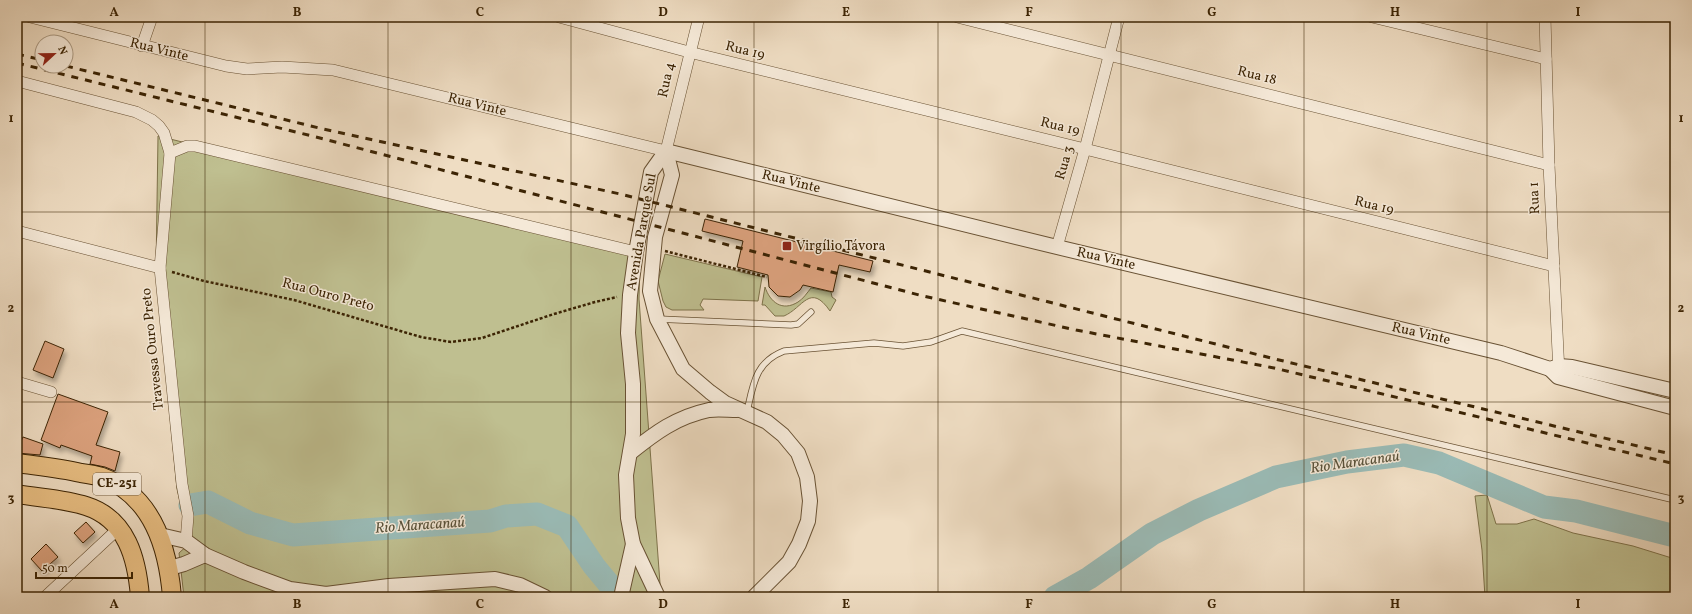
<svg xmlns="http://www.w3.org/2000/svg" width="1692" height="614" font-family="Vollkorn,serif">
<style>
.green{fill:#bfbf90;stroke:#7e724a}
.lines{fill:none;stroke-linecap:round;stroke-linejoin:round}
.river{stroke:#9abbb6;stroke-width:23}
.building{fill:#dca27e;stroke:#3c2404;filter:url(#shadow)}
.service-casing{stroke:#695234;stroke-width:7}
.minor-casing{stroke:#695234;stroke-width:12}
.tertiary-casing{stroke:#695234;stroke-width:16}
.primary-casing{stroke:#3c2404;stroke-width:20}
.path{stroke:#3c2404;stroke-width:2.5;stroke-dasharray:3 2;stroke-linecap:butt}
.service{stroke:#f5e9d8;stroke-width:5.5}
.minor{stroke:#f5e9d8;stroke-width:11}
.tertiary{stroke:#f5e9d8;stroke-width:14}
.primary{stroke:#e8be82;stroke-width:18}
.rail{stroke:#3c2404;stroke-width:3;stroke-dasharray:7 7;stroke-linecap:butt}
.grid{fill:none;stroke:#3c2404;stroke-width:1;stroke-opacity:0.55}
.poi-dot{fill:#8f2418;stroke:#f5e9d8;stroke-width:1.5}
.labels{text-anchor:middle;dominant-baseline:central;stroke-width:3;stroke-linejoin:round;paint-order:stroke}
.shield{fill:#f5e9d8;stroke:#745f44;stroke-width:1}
.shield-label{font-size:13px;font-weight:bold;fill:#3c2404}
.street-label{font-size:14px;fill:#3c2404;stroke:#f5e9d8}
.poi-label{font-size:14px;fill:#3c2404;stroke:#f5e9d8;text-anchor:start}
.water-label{font-size:15px;font-style:italic;fill:#585139;stroke:#f5e9d8}
.neatline{fill:none;stroke:#3c2404;stroke-width:1.5}
.grid-label{font-size:13px;text-anchor:middle;font-weight:bold;fill:#3c2404}
</style>
<defs>
<filter id="shadow"><feDropShadow dx="2.5" dy="4.5" stdDeviation="2" flood-color="#0004"/></filter>
</defs>
<rect width="100%" height="100%" fill="#efddc3"/>
<filter id="stains"><feTurbulence type="fractalNoise" baseFrequency=".005" numOctaves="4"/><feColorMatrix values="0 0 0 0 .2 0 0 0 0 .09 0 0 0 0 .02 0 0 0 .5 -.17"/></filter>
<radialGradient id="worn" r=".72"><stop offset=".6" stop-color="#630" stop-opacity="0"/><stop offset="1" stop-color="#630" stop-opacity=".3"/></radialGradient>
<g class="green">
<polygon points="158,136 640,255 639,299 661,597 184,597 179,553 190,543 177,489 156,270"/>
<polygon points="665,254 762,277 758,301 703,299 700,305 704,310 672,310 666,307 663,301 658,281"/>
<path d="M765,287C770,302 782,312 798,302C803,299 807,293 811,288L831,292L832,297L836,300L830,311C810,282 803,308 784,316H775L765,305H762Z"/>
<polygon points="1487,495 1496,524 1517,524 1534,519 1573,533 1633,546 1675,559 1675,597 1485,597 1482,550 1475,496"/>
</g>
<g class="lines">
<g class="river">
<polyline points="190,505 208,502 250,523 293,535 490,521 506,516 537,514 567,526 594,566 618,595"/>
<polyline points="1055,597 1089,578 1152,534 1199,510 1276,477 1347,462 1404,455 1439,463 1544,507 1576,511 1675,536"/>
</g>
</g>
<g class="building">
<polygon points="705,219 873,261 870,272 839,265 833,292 803,285 800,290 790,297 778,296 769,287 768,275 737,267 743,241 702,231"/>
<polygon points="45,341 64,349 53,378 33,370"/>
<polygon points="58,394 108,412 96,445 120,452 115,471 105,467 90,464 92,456 61,445 60,448 41,440"/>
<polygon points="23,437 43,444 40,455 17,453 17,439 21,441"/>
<polygon points="86,522 95,532 83,543 74,533"/>
<polygon points="46,544 58,557 42,571 31,559"/>
</g>
<g class="lines">
<defs>
<g id="service">
<polyline points="658,319 791,325 798,324 811,312"/>
<path d="M747,412C753,385 755,362 784,351L874,343L903,346L931,342L962,331L1675,500"/>
</g>
<g id="minor">
<polyline points="30,17 226,66 247,69 282,67 333,70 666,151 699,17"/>
<polyline points="559,17 689,52 1085,149 1554,266"/>
<polyline points="957,17 1549,165"/>
<polyline points="1372,17 1546,59"/>
<polyline points="1545,17 1549,165 1559,373"/>
<polyline points="142,46 152,17"/>
<polyline points="17,81 136,112 152,120 159,126 164,133 170,153 160,268 182,484 188,516 186,541"/>
<polyline points="170,153 187,146 195,146 636,252"/>
<polyline points="17,231 160,268"/>
<polyline points="1057,247 1085,149 1119,17"/>
<polyline points="17,382 51,392"/>
<polyline points="45,597 119,528"/>
</g>
<g id="tertiary">
<polyline points="666,151 1057,247 1501,353 1550,369 1559,366 1572,367 1675,391"/>
<polyline points="666,151 672,175 655,237 650,291 657,319 683,369 710,392 725,403 767,422 783,435 798,453 807,477 810,501 808,521 799,544 789,562 754,597"/>
<polyline points="1550,369 1558,377 1675,408"/>
<path d="M630,453C655,433 676,417 709,410C718,409 728,410 737,410"/>
<polyline points="160,535 186,541 205,555 244,572 290,589 326,594 389,586 495,579 520,585 545,597"/>
<polyline points="170,568 184,564 205,555"/>
<polyline points="621,597 633,544"/>
<polyline points="658,597 633,544 628,518 626,475 633,434 633,384 628,333 630,295 636,252 651,172 666,151"/>
</g>
<g id="primary">
<path d="M17,463C38,466 60,468 81,473C88,474 95,475 102,477C153,496 168,548 172,597"/>
<path d="M17,494C40,498 65,499 86,506C127,519 137,559 140,597"/>
</g>
</defs>
<use href="#service" class="service-casing"/>
<use href="#minor" class="minor-casing"/>
<use href="#tertiary" class="tertiary-casing"/>
<use href="#primary" class="primary-casing"/>
<g class="path">
<polyline points="665,251 767,277"/>
<polyline points="172,272 204,281 294,300 421,337 451,342 482,338 554,314 595,302 617,297"/>
</g>
<use href="#service" class="service"/>
<use href="#minor" class="minor"/>
<use href="#tertiary" class="tertiary"/>
<use href="#primary" class="primary"/>
<g class="rail">
<polyline points="17,54 42,60"/>
<polyline points="17,63 316,137 923,296 1076,330 1274,368 1675,464"/>
<polyline points="66,66 319,128 620,194 1275,359 1675,455"/>
</g>
</g>
<path class="grid" d="M205,17V597M388,17V597M571,17V597M754,17V597M938,17V597M1121,17V597M1304,17V597M1487,17V597M17,212H1675M17,402H1675"/>
<rect class="poi-dot" x="782" y="241" width="10" height="10" rx="2"/>
<g class="labels">
<rect class="shield" x="93" y="473" width="48" height="22" rx="3"/>
<g class="shield-label">
<text x="117" y="484">CE-251</text>
</g>
<g class="street-label">
<text transform="translate(159 50) rotate(14)">Rua Vinte</text>
<text transform="translate(745 51) rotate(14)">Rua 19</text>
<text transform="translate(1257 76) rotate(14)">Rua 18</text>
<text transform="translate(667 80) rotate(-77)">Rua 4</text>
<text transform="translate(477 105) rotate(14)">Rua Vinte</text>
<text transform="translate(1060 127) rotate(14)">Rua 19</text>
<text transform="translate(1065 163) rotate(-74)">Rua 3</text>
<text transform="translate(791 182) rotate(14)">Rua Vinte</text>
<text transform="translate(1535 198) rotate(-93)">Rua 1</text>
<text transform="translate(1374 206) rotate(14)">Rua 19</text>
<text transform="translate(642 232) rotate(-80)">Avenida Parque Sul</text>
<text transform="translate(1106 259) rotate(13)">Rua Vinte</text>
<text transform="translate(328 295) rotate(15)">Rua Ouro Preto</text>
<text transform="translate(1421 334) rotate(13)">Rua Vinte</text>
<text transform="translate(153 349) rotate(-96)">Travessa Ouro Preto</text>
</g>
<g class="poi-label">
<text x="796" y="246">Virgílio Távora</text>
</g>
<g class="water-label">
<text transform="translate(1355 463) rotate(-8)">Rio Maracanaú</text>
<text transform="translate(420 526) rotate(-4)">Rio Maracanaú</text>
</g>
</g>
<rect width="1692" height="614" fill="none" stroke="#efddc3" stroke-width="44"/>
<g transform="translate(54 54) rotate(68)"><circle r="19" fill="#f5e9d8" stroke="#ab9a83"/>
<path d="M0-3L7 15L0 10L-7 15Z" fill="#8f2418"/>
<text y="-6" font-size="11" font-weight="bold" text-anchor="middle" fill="#3c2404">N</text>
</g>
<path d="M36 572v6h96v-6" fill="none" stroke="#3c2404" stroke-width="2"/>
<text x="42" y="572" font-size="12" fill="#3c2404" stroke="#f5e9d8" stroke-width="3" paint-order="stroke">50 m</text>
<rect x="22" y="22" width="1648" height="570" class="neatline"/>
<g class="grid-label">
<text x="114" y="16">A</text>
<text x="297" y="16">B</text>
<text x="480" y="16">C</text>
<text x="663" y="16">D</text>
<text x="846" y="16">E</text>
<text x="1029" y="16">F</text>
<text x="1212" y="16">G</text>
<text x="1395" y="16">H</text>
<text x="1578" y="16">I</text>
<text x="11" y="122">1</text>
<text x="1681" y="122">1</text>
<text x="11" y="312">2</text>
<text x="1681" y="312">2</text>
<text x="11" y="502">3</text>
<text x="1681" y="502">3</text>
<text x="114" y="608">A</text>
<text x="297" y="608">B</text>
<text x="480" y="608">C</text>
<text x="663" y="608">D</text>
<text x="846" y="608">E</text>
<text x="1029" y="608">F</text>
<text x="1212" y="608">G</text>
<text x="1395" y="608">H</text>
<text x="1578" y="608">I</text>
</g>
<rect width="100%" height="100%" filter="url(#stains)"/>
<rect width="100%" height="100%" fill="url(#worn)"/>
</svg>
